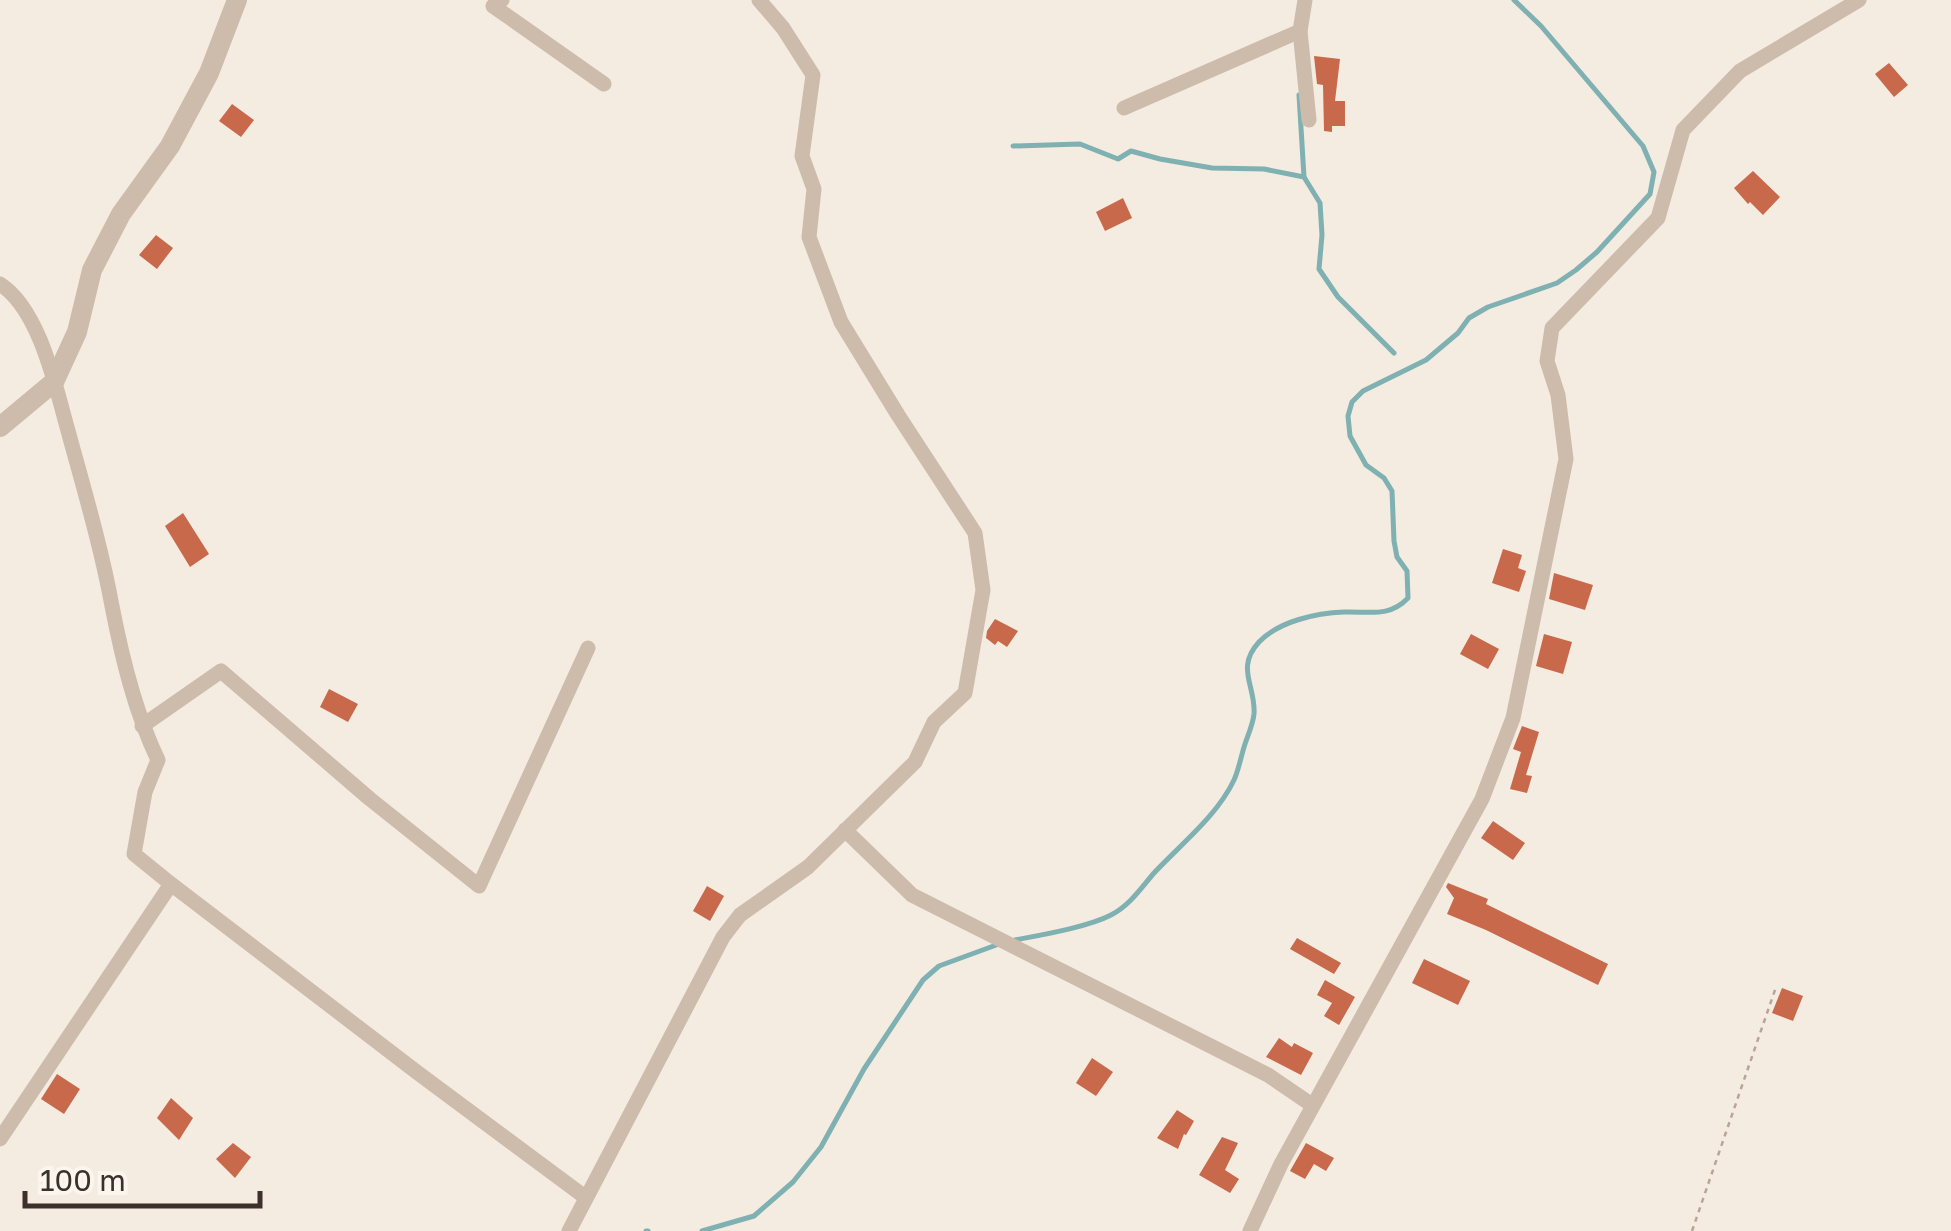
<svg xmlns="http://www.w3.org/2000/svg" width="1951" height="1231" font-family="'Golos Text',sans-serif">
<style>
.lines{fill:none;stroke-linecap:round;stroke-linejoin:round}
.stream{stroke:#7fb0b2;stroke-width:5}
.building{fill:#c8694b}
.path{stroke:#b9a596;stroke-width:2.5;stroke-dasharray:5 5;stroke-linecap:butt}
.minor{stroke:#cdbbac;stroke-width:15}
.tertiary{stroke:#cdbbac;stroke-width:20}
</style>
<rect width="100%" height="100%" fill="#f4ebe1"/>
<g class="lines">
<g class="stream">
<polyline points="1299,95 1304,177"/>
<polyline points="1013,146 1080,144 1118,159 1131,151 1160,159 1212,168 1264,169 1304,177 1320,203 1322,235 1319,269 1338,297 1394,353"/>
<path d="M1015,940C1041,935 1088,927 1111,915C1130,905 1141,888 1154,873C1181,844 1217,816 1234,780C1239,769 1241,756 1245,744C1248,735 1253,724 1254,714C1256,686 1235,668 1259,642C1279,621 1317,613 1344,612C1369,611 1389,618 1408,598L1407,571L1397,557L1394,541L1392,491L1384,478L1366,465L1350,436L1348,416L1352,402L1363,391L1426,360L1458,333L1469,318L1488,307L1557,283L1576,270L1597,252L1650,194L1654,172L1643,146L1541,26L1514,0"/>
<polyline points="646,1231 648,1231"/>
<polyline points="702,1231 754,1216 793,1182 821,1147 864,1069 923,980 939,966 999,944"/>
</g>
</g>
<g class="building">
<polygon points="1314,56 1340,59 1335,101 1345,101 1345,126 1332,126 1332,132 1324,131 1323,85 1317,84"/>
<polygon points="1889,63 1908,85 1894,97 1875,74"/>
<polygon points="232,104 254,120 241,137 219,121"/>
<polygon points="1753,171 1780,197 1763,215 1750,202 1748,204 1734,188"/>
<polygon points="1123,198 1132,218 1105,231 1096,212"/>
<polygon points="156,235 173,248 157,269 139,255"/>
<polygon points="183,513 209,554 190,567 165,526"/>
<polygon points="1503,549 1522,555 1518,568 1526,571 1519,592 1492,583"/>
<polygon points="1554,573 1593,585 1585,610 1549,599"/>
<polygon points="995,619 1018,631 1007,647 998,641 995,645 986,638 987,631"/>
<polygon points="1471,634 1499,649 1488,669 1460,654"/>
<polygon points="1544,634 1572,642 1563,674 1536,666"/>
<polygon points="329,689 358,704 348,722 320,707"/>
<polygon points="1522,726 1539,732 1526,775 1532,776 1527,793 1510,789 1521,752 1513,749"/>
<polygon points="1493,821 1525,843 1513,860 1481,838"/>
<polygon points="1448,883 1488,899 1486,904 1608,964 1598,985 1486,930 1447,914 1454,898 1446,887"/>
<polygon points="707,886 724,896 710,921 693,911"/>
<polygon points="1297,938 1341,963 1334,974 1290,949"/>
<polygon points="1424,959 1470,981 1458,1005 1412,983"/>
<polygon points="1325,980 1355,997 1339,1025 1324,1016 1332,1003 1317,995"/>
<polygon points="1782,988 1803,996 1793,1021 1772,1013"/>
<polygon points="1279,1038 1292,1047 1294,1043 1313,1053 1301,1075 1266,1057"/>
<polygon points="1092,1058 1113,1072 1096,1096 1076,1083"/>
<polygon points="57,1074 80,1089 64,1114 41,1099"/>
<polygon points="171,1098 193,1118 179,1140 157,1118"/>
<polygon points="1177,1110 1194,1121 1186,1135 1184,1134 1178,1149 1157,1138"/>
<polygon points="1222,1137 1238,1143 1225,1170 1239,1179 1230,1193 1199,1175"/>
<polygon points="233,1143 251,1157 235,1178 216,1159"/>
<polygon points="1306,1143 1334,1158 1326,1171 1314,1164 1305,1179 1290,1171"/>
</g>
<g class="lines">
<polyline class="path" points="1692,1231 1776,987"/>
<g class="minor">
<polyline points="502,0 493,6 604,84"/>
<polyline points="1305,0 1300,31 1309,120"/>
<polyline points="1124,108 1300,31"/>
<path d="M0,284C39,309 55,384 67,427C83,486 101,546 112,606C122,658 135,712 158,760L145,792L134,854L171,884"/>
<polyline points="142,726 221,671 370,799 479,886 588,648"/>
<polyline points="845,830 912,895 1268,1075 1312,1105"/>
<polyline points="0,1139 171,884 418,1073 585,1197"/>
<polyline points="569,1231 723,937 740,915 808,867 915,762 934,722 965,693 983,590 975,533 898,415 841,322 809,237 814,189 802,156 813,75 783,28 759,0"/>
<polyline points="1250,1231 1281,1164 1482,799 1513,718 1566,459 1558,395 1547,361 1552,328 1658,218 1683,130 1740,71 1859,0"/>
</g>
<polyline class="tertiary" points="0,427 54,382 77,332 92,270 121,214 170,146 209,73 237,0"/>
</g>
<path d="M25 1191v15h235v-15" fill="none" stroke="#3b302b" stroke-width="5"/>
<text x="40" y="1191" font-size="30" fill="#3b302b" stroke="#fbf5ee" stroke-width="8" paint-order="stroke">100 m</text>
</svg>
